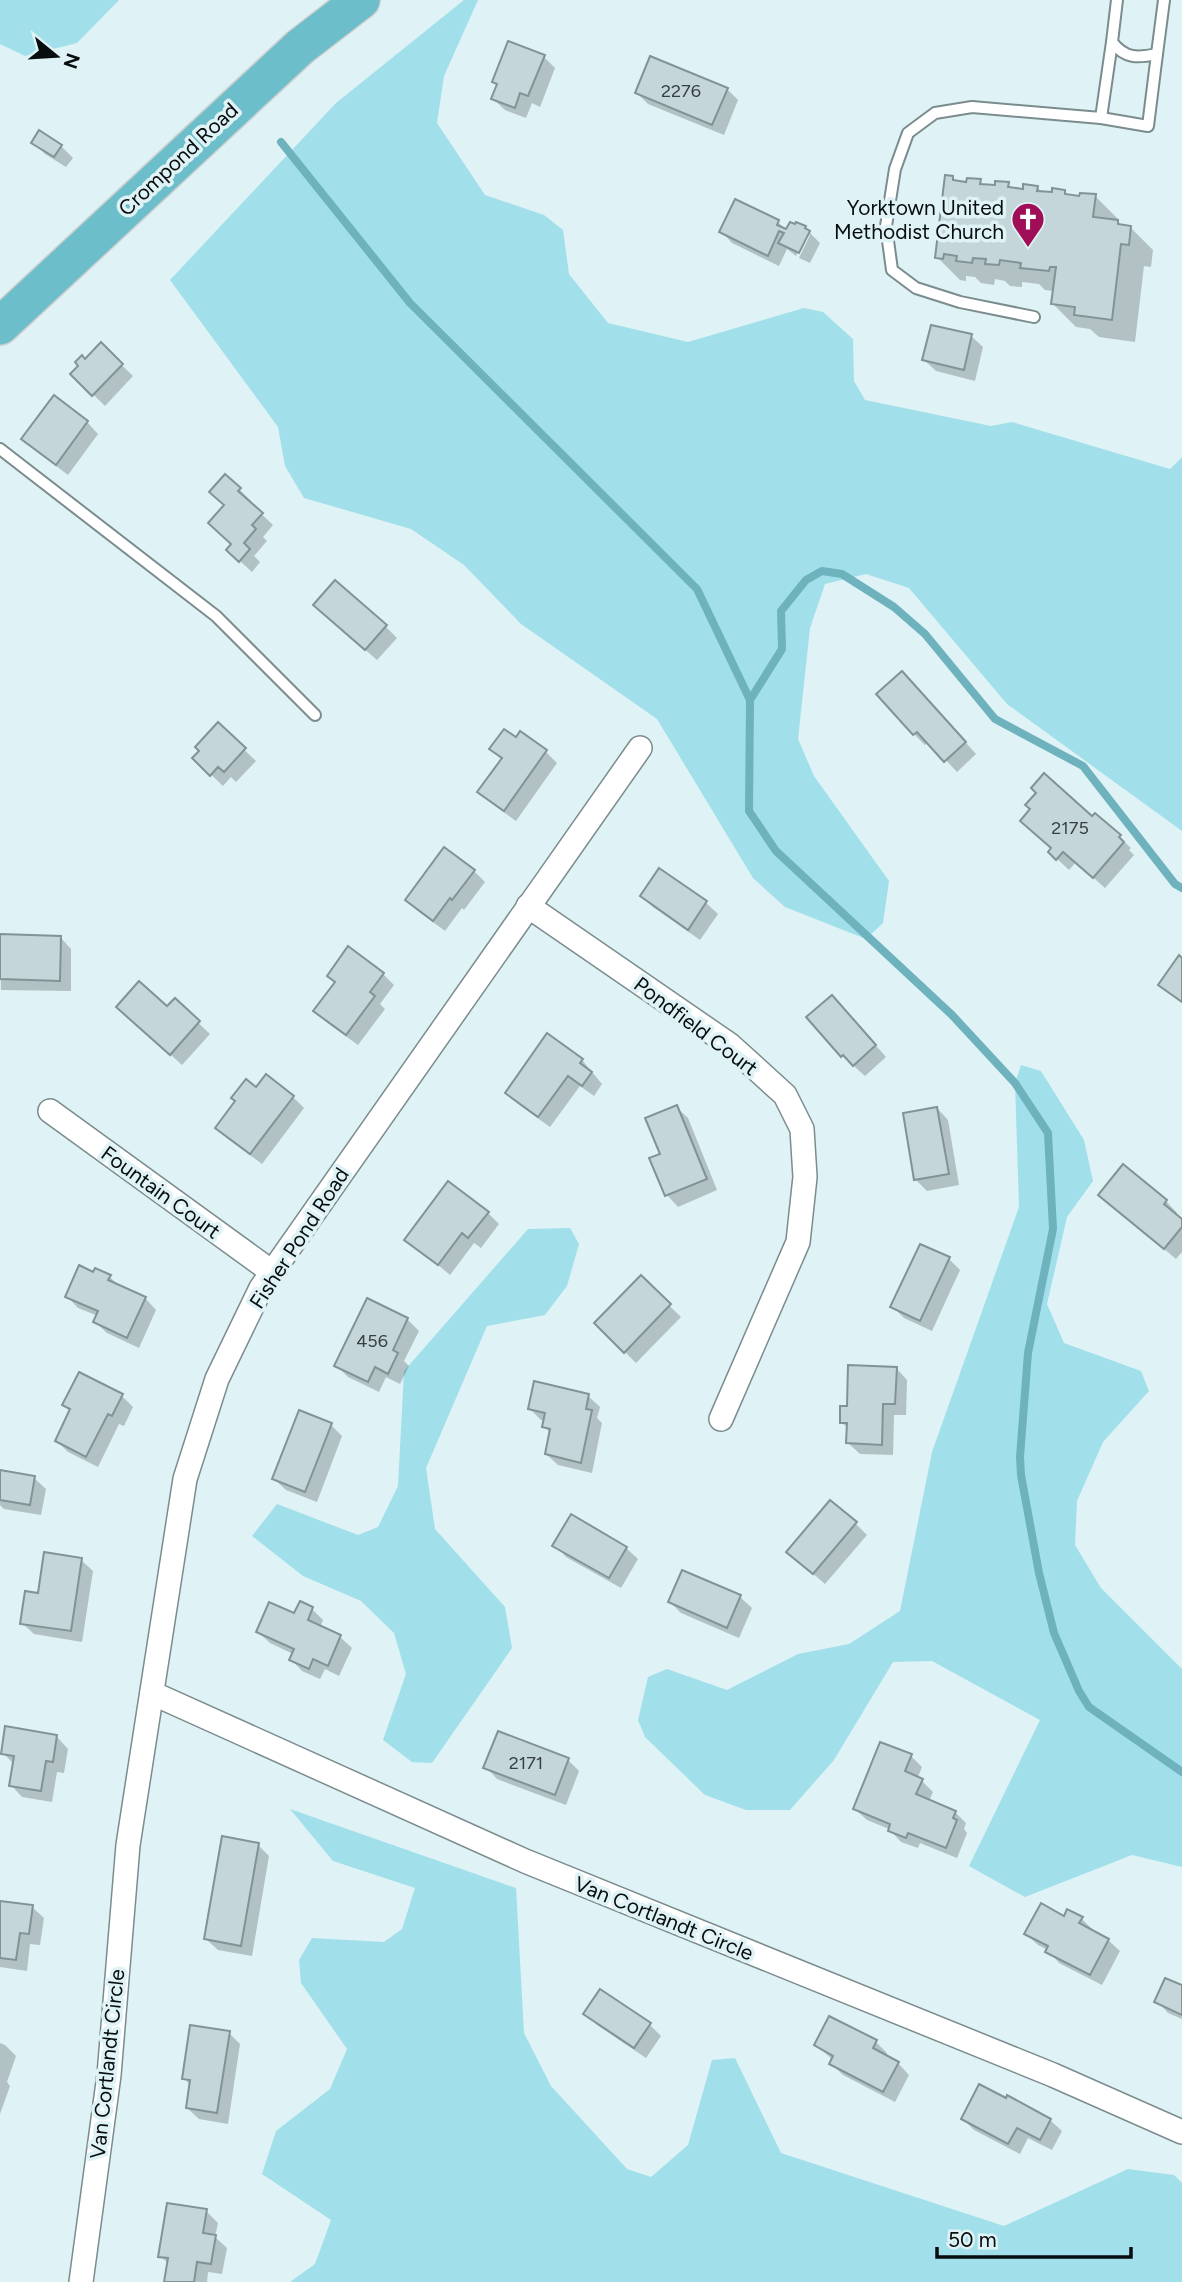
<svg xmlns="http://www.w3.org/2000/svg" width="1182" height="2282" font-family="Figtree,sans-serif">
<style>
.green{fill:#a1e0ea}
.shadow{fill:#0003}
.lines{fill:none;stroke-linecap:round;stroke-linejoin:round}
.stream{stroke:#6db2bd;stroke-width:8}
.building{fill:#c4d6d9;stroke:#829396;stroke-width:2}
.service-casing{stroke:#7b8c8e;stroke-width:14}
.minor-casing{stroke:#7b8c8e;stroke-width:26}
.trunk-casing{stroke:#cdcfcf;stroke-width:40}
.service{stroke:#fff;stroke-width:10}
.minor{stroke:#fff;stroke-width:23}
.trunk{stroke:#6cbeca;stroke-width:37}
.labels{text-anchor:middle;dominant-baseline:central;stroke-width:7;stroke-linejoin:round;paint-order:stroke}
.number-label{font-size:18px;fill:#363f41}
.street-label{font-size:21px;fill:#070d0e;stroke:#dff2f5}
.poi-label{font-size:21px;fill:#070d0e;stroke:#dff2f5;text-anchor:end}
</style>
<rect width="100%" height="100%" fill="#dff2f5"/>
<g class="green">
<polygon points="0,0 119,0 77,43 25,56 0,44"/>
<polygon points="464,0 478,0 444,76 437,123 485,195 544,215 563,230 569,274 608,323 688,342 804,308 823,312 853,339 854,381 865,400 991,426 1012,422 1170,469 1182,457 1182,831 1007,704 909,588 866,574 825,584 810,628 798,739 814,776 889,881 883,923 866,939 785,907 753,878 657,719 521,624 464,565 411,529 304,498 285,466 278,427 170,280 336,103"/>
<polygon points="1021,1065 1041,1071 1084,1140 1093,1181 1067,1217 1047,1304 1064,1343 1141,1371 1149,1391 1103,1442 1077,1501 1075,1545 1101,1588 1182,1669 1182,1867 1132,1855 1025,1897 969,1866 1040,1720 932,1661 893,1662 834,1760 790,1810 746,1810 705,1795 645,1737 638,1720 648,1677 667,1669 727,1690 798,1654 849,1644 900,1611 932,1452 1019,1207 1015,1083"/>
<polygon points="570,1228 579,1244 567,1286 545,1315 487,1326 426,1468 435,1529 505,1607 512,1648 432,1763 412,1762 383,1740 406,1674 394,1633 361,1601 303,1576 252,1536 277,1504 358,1535 378,1527 398,1486 404,1371 528,1229"/>
<polygon points="290,1809 516,1888 524,2033 551,2086 627,2169 651,2177 688,2145 712,2060 735,2058 781,2153 1004,2226 1128,2169 1174,2175 1182,2183 1182,2282 290,2282 315,2264 331,2220 262,2174 276,2131 330,2089 347,2049 301,1983 299,1960 312,1938 384,1942 402,1929 415,1888 333,1861"/>
</g>
<g class="shadow">
<polygon points="544,57 555,68 540,107 532,103 526,118 505,110 493,99 498,86 494,82"/>
<polygon points="727,89 738,100 724,135 648,104 637,93"/>
<polygon points="40,132 61,146 73,158 66,167 45,154 33,142"/>
<polygon points="952,177 957,182 968,183 980,181 985,186 1008,184 1013,189 1024,191 1037,187 1043,193 1064,191 1069,196 1081,198 1095,196 1118,219 1118,222 1122,226 1131,228 1153,250 1151,267 1144,266 1135,342 1099,337 1090,329 1076,327 1053,304 1054,291 1045,290 1039,284 1022,282 1022,287 1010,286 1005,281 995,279 994,285 981,283 975,277 966,276 966,281 960,280 937,257"/>
<polygon points="778,222 787,231 805,228 820,243 810,263 799,258 810,235 806,235 796,256 787,249 779,266 732,243 721,231"/>
<polygon points="971,336 983,347 975,381 936,371 924,360"/>
<polygon points="101,345 133,376 105,406 72,374"/>
<polygon points="54,398 87,422 98,434 68,475 35,450 23,439"/>
<polygon points="239,489 251,501 249,502 273,525 263,537 267,541 254,556 260,562 252,572 240,561 233,544 226,506 211,492"/>
<polygon points="327,616 385,626 397,638 377,660"/>
<polygon points="913,684 976,754 957,772 929,742 925,745 914,734"/>
<polygon points="218,725 256,761 236,782 231,777 223,786 194,758"/>
<polygon points="521,734 546,752 557,763 516,821 491,803 480,792 502,760 491,749 516,740"/>
<polygon points="1095,815 1131,848 1129,850 1134,855 1105,888 1076,862 1069,870 1050,852"/>
<polygon points="660,870 706,903 718,914 700,940 653,907 642,896"/>
<polygon points="474,871 485,882 464,910 462,908 445,931 418,911 407,900"/>
<polygon points="0,936 60,937 71,949 71,991 1,990"/>
<polygon points="383,974 394,985 380,1004 385,1009 358,1045 326,1022 315,1011"/>
<polygon points="175,1001 210,1034 182,1065 130,1018 168,1009"/>
<polygon points="843,1008 886,1057 865,1076 843,1056 809,1017"/>
<polygon points="582,1060 602,1084 594,1096 580,1086 550,1127 518,1104 507,1092"/>
<polygon points="256,1089 293,1097 304,1108 262,1164 228,1139 217,1128 237,1101"/>
<polygon points="676,1107 688,1118 717,1190 678,1207 667,1195 663,1155"/>
<polygon points="937,1108 948,1120 959,1185 927,1191 915,1179"/>
<polygon points="1100,1195 1166,1201 1177,1213 1175,1216 1182,1221 1182,1252 1176,1259"/>
<polygon points="488,1213 499,1224 481,1248 474,1243 450,1275 407,1239"/>
<polygon points="949,1259 960,1270 932,1331 904,1318 892,1306"/>
<polygon points="94,1274 110,1277 120,1287 145,1298 156,1310 139,1348 107,1333 95,1322 98,1316 78,1308 67,1296"/>
<polygon points="641,1278 681,1317 636,1363 596,1323"/>
<polygon points="368,1300 407,1319 419,1331 404,1361 409,1366 400,1384 386,1377 379,1392 348,1377 337,1366"/>
<polygon points="896,1368 907,1380 906,1415 894,1415 893,1455 860,1454 848,1443 849,1429 841,1422 848,1408"/>
<polygon points="122,1396 133,1407 124,1426 119,1424 98,1467 68,1452 57,1441 71,1412 64,1405"/>
<polygon points="588,1396 600,1407 597,1418 602,1423 592,1473 558,1465 546,1454 551,1434 544,1426 545,1421 541,1420 530,1409"/>
<polygon points="331,1425 342,1436 317,1502 286,1490 274,1479"/>
<polygon points="0,1471 34,1478 46,1489 41,1515 4,1509 0,1505"/>
<polygon points="855,1523 867,1535 825,1584 788,1552"/>
<polygon points="555,1545 626,1548 638,1559 621,1588 566,1557"/>
<polygon points="81,1560 93,1571 82,1642 34,1634 22,1623 39,1595"/>
<polygon points="683,1572 740,1597 752,1608 739,1638 681,1613 670,1602"/>
<polygon points="312,1609 323,1620 320,1628 340,1637 352,1648 339,1676 325,1669 320,1679 302,1671 291,1659 293,1654 270,1643 258,1632"/>
<polygon points="57,1737 68,1749 64,1773 57,1772 52,1802 22,1797 11,1785 14,1764 3,1753"/>
<polygon points="911,1756 922,1767 918,1777 933,1792 929,1801 955,1812 966,1823 964,1829 967,1833 957,1858 920,1843 918,1848 901,1842 889,1829 867,1820 855,1809"/>
<polygon points="568,1760 579,1771 566,1805 497,1779 486,1767"/>
<polygon points="258,1845 269,1856 252,1956 218,1950 206,1939"/>
<polygon points="0,1903 32,1907 44,1918 40,1945 30,1944 27,1971 0,1967"/>
<polygon points="1064,1918 1082,1919 1093,1930 1093,1932 1108,1940 1120,1951 1102,1985 1059,1963 1048,1950 1038,1945 1026,1934"/>
<polygon points="1182,1987 1182,2019 1168,2013 1157,2001"/>
<polygon points="586,2014 650,2025 661,2036 646,2058 597,2025"/>
<polygon points="229,2033 240,2044 228,2124 199,2119 187,2108 191,2086 184,2078"/>
<polygon points="876,2042 887,2053 885,2057 898,2063 909,2075 895,2102 843,2075 831,2063 833,2060 816,2045"/>
<polygon points="0,2043 5,2045 16,2056 7,2082 10,2086 0,2114"/>
<polygon points="963,2119 1050,2120 1062,2131 1052,2150 1028,2138 1020,2154 974,2130"/>
<polygon points="206,2211 218,2223 215,2237 227,2248 222,2274 208,2272 207,2282 165,2282 169,2264 160,2256"/>
</g>
<g class="lines">
<g class="stream">
<polyline points="281,142 410,303 697,589 750,700 749,811 776,851 952,1015 1015,1083 1048,1133 1053,1229 1028,1353 1020,1457 1021,1475 1039,1573 1054,1633 1079,1691 1089,1707 1182,1772"/>
<polyline points="750,700 782,649 781,611 806,580 822,571 842,574 894,607 925,634 995,719 1083,766 1175,884 1182,888"/>
</g>
</g>
<g class="building">
<polygon points="508,41 545,55 528,96 520,93 515,108 491,99 497,84 492,82"/>
<polygon points="650,56 728,88 712,125 635,93"/>
<polygon points="39,130 62,145 54,157 31,143"/>
<polygon points="945,175 953,176 953,180 966,182 967,178 981,179 980,184 995,185 995,181 1009,182 1008,187 1023,189 1023,184 1038,186 1037,191 1052,192 1052,188 1065,190 1065,194 1079,196 1080,193 1096,194 1093,217 1118,220 1118,224 1131,226 1129,245 1121,244 1112,320 1074,315 1075,307 1051,304 1056,267 1050,267 1049,271 1020,268 1021,263 1000,260 999,265 985,264 986,259 973,258 972,263 956,261 957,256 944,254 943,259 935,258"/>
<polygon points="735,199 779,220 777,225 786,229 790,222 795,224 796,222 806,226 805,228 810,231 799,253 778,243 784,233 779,231 768,256 719,232"/>
<polygon points="931,325 972,334 964,370 922,360"/>
<polygon points="101,342 123,364 92,396 70,374 78,366 75,362 82,355 85,359"/>
<polygon points="54,395 88,421 56,465 21,439"/>
<polygon points="225,474 241,488 238,491 263,513 252,525 256,529 244,543 250,549 239,562 226,550 231,544 208,523 224,505 209,492"/>
<polygon points="335,580 387,625 365,650 313,605"/>
<polygon points="902,671 966,742 944,762 917,732 913,735 876,694"/>
<polygon points="218,722 246,748 224,772 218,767 210,776 192,758 199,751 195,747"/>
<polygon points="504,729 516,737 520,731 547,750 504,811 477,792 502,758 489,749"/>
<polygon points="1044,773 1092,816 1095,813 1121,835 1119,837 1124,842 1093,878 1063,852 1056,860 1048,852 1051,848 1020,821 1030,809 1025,805 1036,793 1031,788"/>
<polygon points="444,847 475,870 452,900 450,898 433,921 405,900"/>
<polygon points="659,868 707,901 688,930 640,896"/>
<polygon points="0,934 61,936 60,981 0,979"/>
<polygon points="348,946 384,973 370,992 375,996 346,1035 313,1011 335,982 327,976"/>
<polygon points="1179,955 1182,958 1182,1002 1158,985"/>
<polygon points="139,981 167,1006 175,998 200,1021 170,1055 116,1007"/>
<polygon points="832,995 876,1045 853,1066 843,1055 841,1057 806,1017"/>
<polygon points="547,1033 583,1059 580,1063 592,1072 582,1086 568,1076 538,1117 505,1093"/>
<polygon points="266,1074 294,1096 250,1154 215,1128 235,1101 231,1098 246,1079 256,1087"/>
<polygon points="677,1105 707,1179 665,1196 649,1158 660,1154 645,1118"/>
<polygon points="937,1107 949,1174 914,1180 903,1113"/>
<polygon points="1123,1164 1167,1200 1164,1204 1182,1219 1182,1227 1164,1249 1098,1195"/>
<polygon points="448,1181 489,1212 468,1238 462,1233 438,1265 404,1240"/>
<polygon points="920,1244 950,1257 920,1321 890,1307"/>
<polygon points="79,1265 93,1272 95,1268 111,1275 108,1280 146,1297 127,1338 93,1322 98,1311 65,1297"/>
<polygon points="641,1275 671,1304 624,1353 594,1323"/>
<polygon points="367,1298 408,1318 393,1350 398,1353 388,1374 375,1367 368,1382 334,1366"/>
<polygon points="848,1365 897,1367 895,1404 883,1404 882,1445 846,1443 847,1423 840,1423 840,1406 847,1406"/>
<polygon points="79,1372 123,1394 112,1416 108,1414 86,1457 55,1441 70,1409 62,1405"/>
<polygon points="534,1381 589,1394 586,1409 592,1410 581,1463 545,1454 550,1429 542,1427 545,1413 528,1409"/>
<polygon points="299,1410 332,1423 305,1492 272,1479"/>
<polygon points="0,1470 35,1476 30,1505 0,1500"/>
<polygon points="830,1500 857,1522 813,1574 786,1552"/>
<polygon points="571,1514 627,1547 609,1578 552,1546"/>
<polygon points="44,1552 82,1558 71,1631 20,1624 25,1591 38,1593"/>
<polygon points="682,1570 741,1595 727,1628 668,1602"/>
<polygon points="300,1601 313,1607 308,1620 341,1635 328,1666 313,1659 309,1669 289,1660 294,1649 256,1632 269,1602 294,1613"/>
<polygon points="5,1726 57,1735 53,1762 46,1761 41,1791 9,1786 14,1756 1,1754"/>
<polygon points="498,1731 569,1758 555,1795 483,1768"/>
<polygon points="880,1742 912,1754 905,1771 923,1779 916,1794 956,1811 953,1818 957,1820 946,1848 908,1833 906,1838 888,1831 890,1824 853,1809"/>
<polygon points="222,1836 259,1843 241,1946 204,1939"/>
<polygon points="0,1901 33,1905 29,1934 20,1933 16,1960 0,1958"/>
<polygon points="1041,1903 1064,1916 1067,1909 1083,1917 1079,1923 1109,1939 1090,1975 1045,1952 1048,1946 1024,1934"/>
<polygon points="1165,1978 1182,1985 1182,2015 1154,2002"/>
<polygon points="600,1989 651,2023 634,2048 583,2014"/>
<polygon points="829,2016 877,2040 873,2048 899,2062 883,2092 829,2064 833,2056 814,2045"/>
<polygon points="190,2025 230,2031 217,2113 186,2108 190,2080 182,2079"/>
<polygon points="979,2084 1006,2098 1007,2095 1051,2119 1040,2140 1017,2128 1008,2144 961,2119"/>
<polygon points="167,2203 207,2209 203,2233 216,2235 211,2264 197,2262 194,2282 164,2282 168,2258 158,2257"/>
</g>
<g class="lines">
<defs>
<g id="service">
<path d="M1117,0L1112,42C1125,59 1138,58 1157,54L1164,0"/>
<polyline points="1101,118 1148,126 1157,54"/>
<polyline points="1034,317 960,302 916,288 892,270 886,226 895,169 908,133 935,113 972,107 1101,118 1112,42"/>
<polyline points="0,449 216,616 315,715"/>
</g>
<g id="minor">
<polyline points="528,906 730,1045 785,1095 802,1129 805,1177 798,1242 721,1419"/>
<polyline points="50,1111 272,1272"/>
<polyline points="152,1693 525,1861 1053,2075 1182,2132"/>
<polyline points="81,2282 109,2075 128,1845 185,1479 217,1379 261,1288 640,748"/>
</g>
<polyline id="trunk" points="0,326 300,47 361,0"/>
</defs>
<use href="#service" class="service-casing"/>
<use href="#minor" class="minor-casing"/>
<use href="#trunk" class="trunk-casing"/>
<use href="#service" class="service"/>
<use href="#minor" class="minor"/>
<use href="#trunk" class="trunk"/>
</g>
<defs>
<symbol id="church-pin" viewBox="-11 -11 22 30"><path d="M0 17L-7.5 6A9.5 9.5 0 1 1 7.5 6Z" fill="#9f0e57" stroke="#dff2f5"/><path d="M-1.2-6h2.4v3.5h3.3v2.4h-3.3V6h-2.4V-.1h-3.3v-2.4h3.3Z" fill="#fff"/></symbol>
</defs>
<g fill-rule="evenodd">
<use href="#church-pin" x="1009" y="200" width="38" height="52"/>
</g>
<g class="labels">
<g class="number-label">
<text x="681" y="91">2276</text>
<text x="1070" y="828">2175</text>
<text x="372" y="1341">456</text>
<text x="526" y="1763">2171</text>
</g>
<g class="street-label">
<text transform="translate(178 159) rotate(-43)">Crompond Road</text>
<text transform="translate(696 1026) rotate(37)">Pondfield Court</text>
<text transform="translate(161 1192) rotate(36)">Fountain Court</text>
<text transform="translate(299 1238) rotate(-57)">Fisher Pond Road</text>
<text transform="translate(664 1918) rotate(22)">Van Cortlandt Circle</text>
<text transform="translate(107 2064) rotate(-84)">Van Cortlandt Circle</text>
</g>
<g class="poi-label">
<text x="1004" y="207">Yorktown United<tspan x="1004" dy="24">Methodist Church</tspan></text>
</g>
</g>
<g transform="translate(56 56) rotate(108)" stroke="#dff2f5" stroke-width="5" paint-order="stroke">
<path d="M0-5L12 26L0 18L-12 26Z" fill="#070d0e"/>
<text y="-10" font-size="19" font-weight="bold" text-anchor="middle" fill="#070d0e">N</text>
</g>
<path d="M937 2247v10h194v-10" fill="none" stroke="#070d0e" stroke-width="3.5"/>
<text x="948" y="2247" font-size="21" fill="#070d0e" stroke="#dff2f5" stroke-width="5" paint-order="stroke">50 m</text>
</svg>
